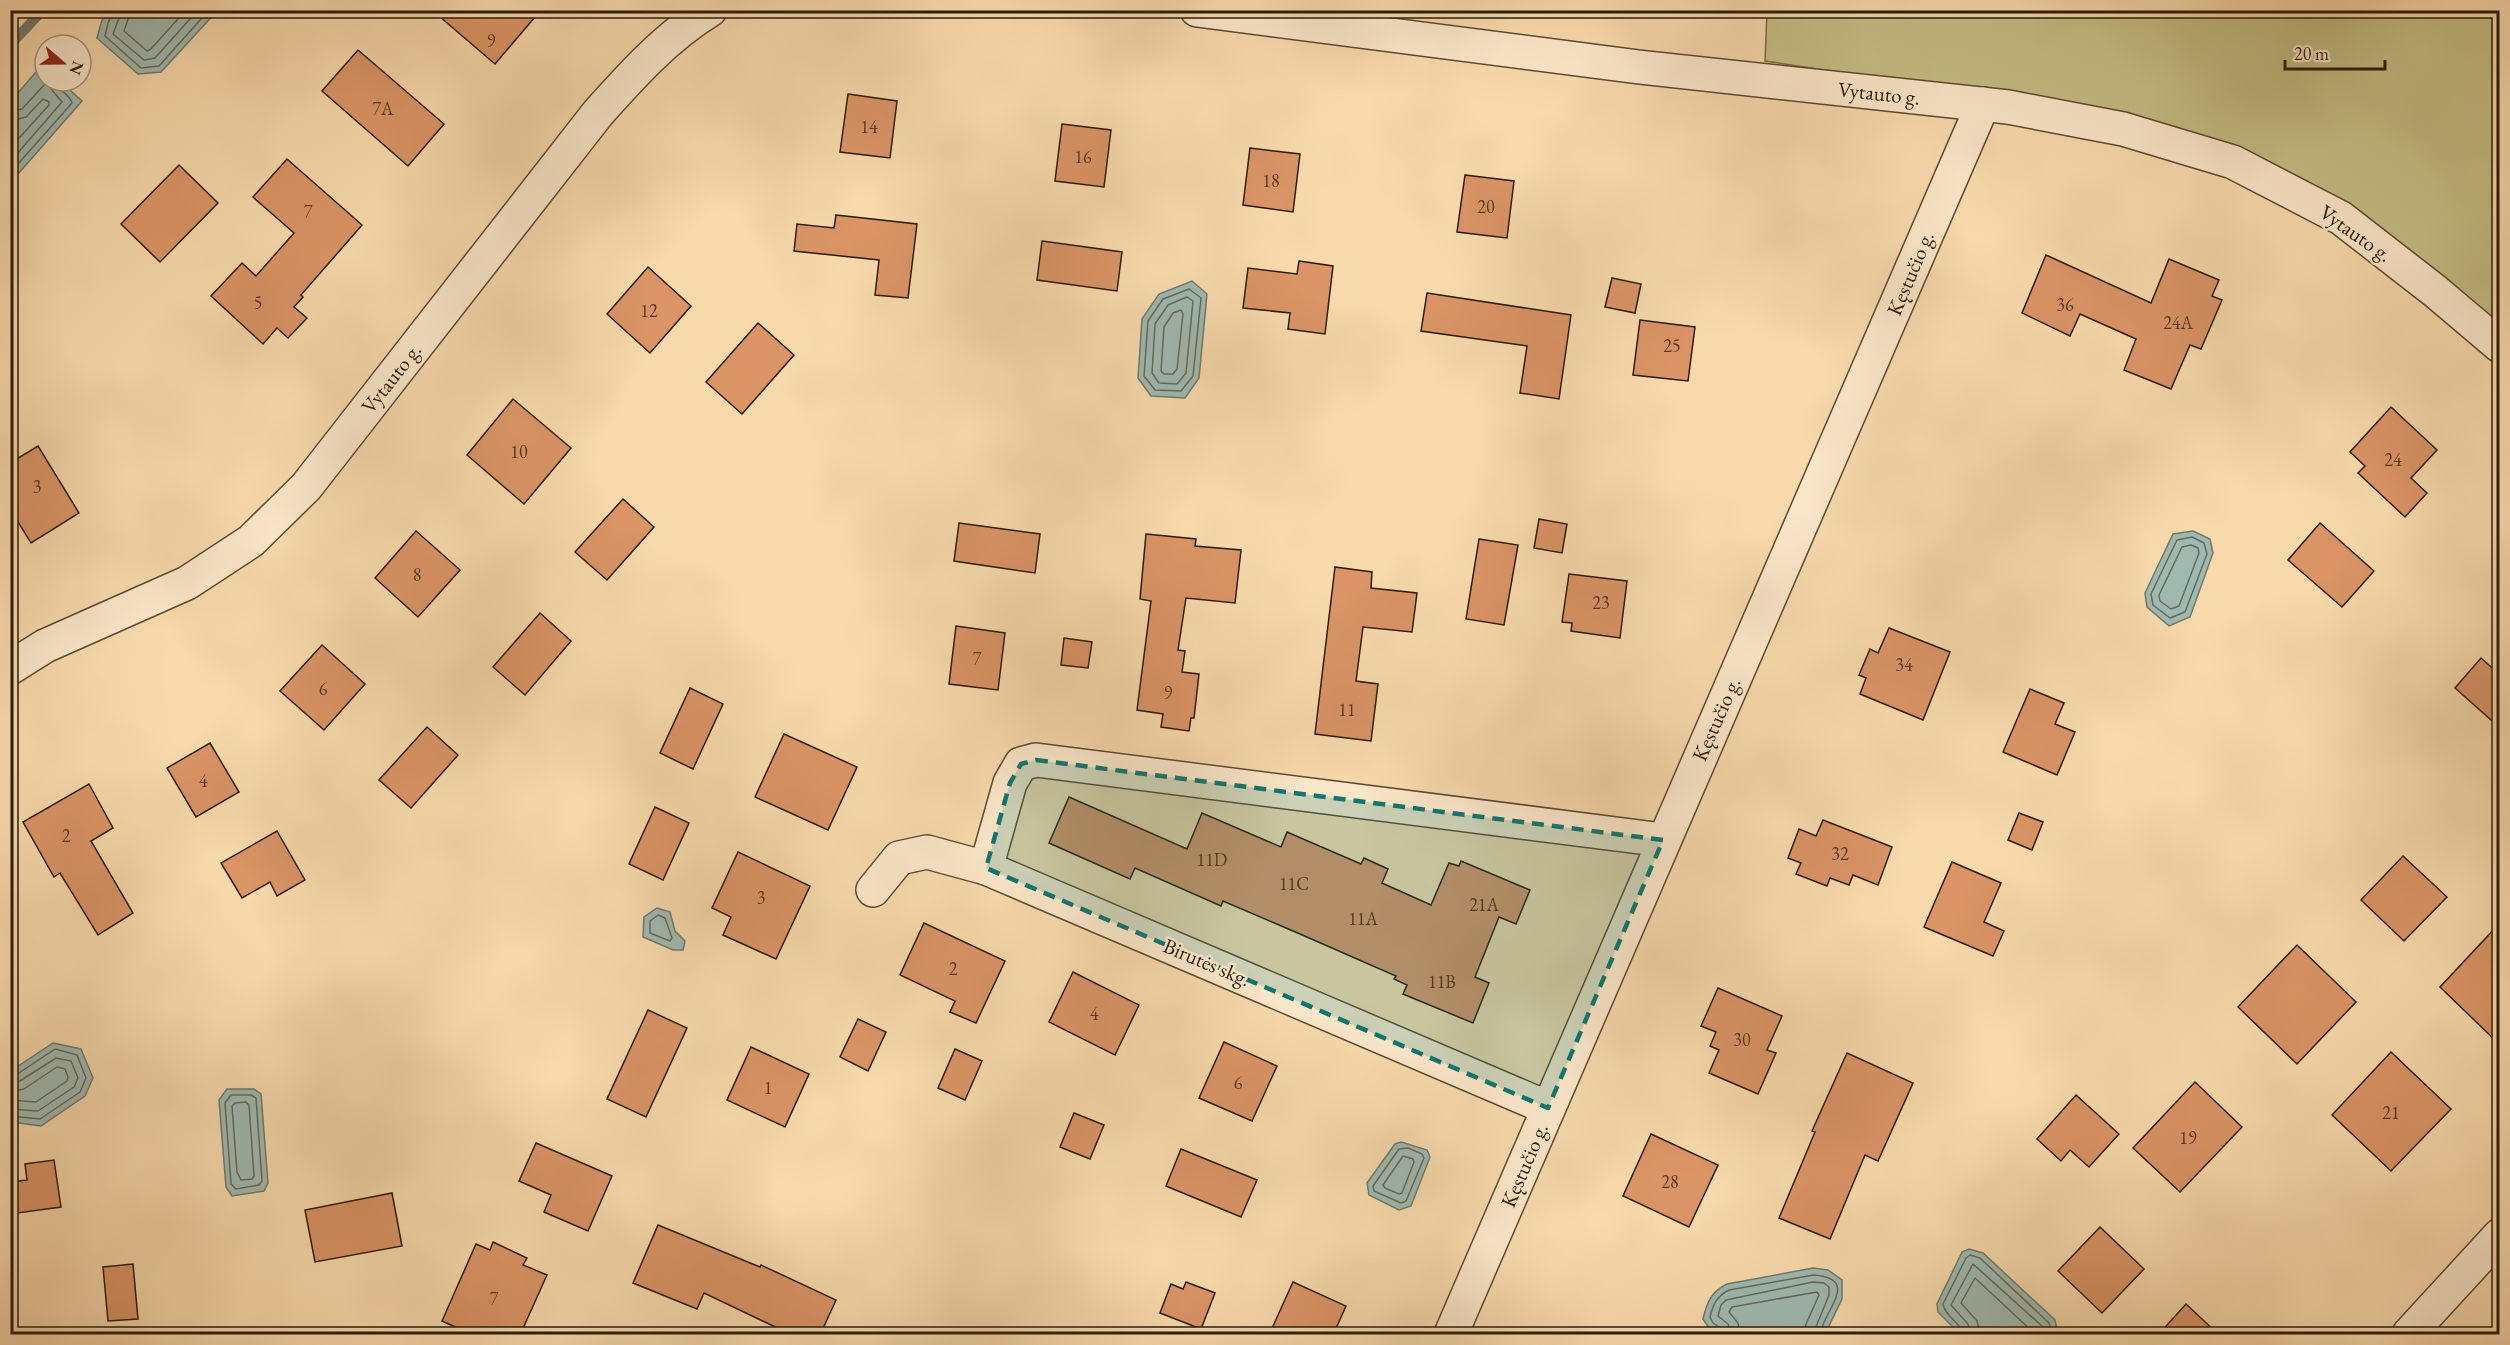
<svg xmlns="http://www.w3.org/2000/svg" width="2510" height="1345" font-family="'EB Garamond',serif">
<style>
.green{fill:#c4bd84;stroke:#786c45;stroke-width:1.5}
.water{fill:#9fb9b1;stroke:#717a6d;stroke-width:1.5}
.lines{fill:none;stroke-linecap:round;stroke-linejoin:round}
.shore{stroke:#656a5c;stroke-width:1.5}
.stream{stroke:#717a6d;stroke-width:10}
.building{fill:#da9466;stroke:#2b1b06;stroke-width:1.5}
.minor-casing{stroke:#5e4a30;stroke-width:36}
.minor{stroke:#fae6c9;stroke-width:33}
.marked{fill:#0f766e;fill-opacity:0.2;stroke:#0f766e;stroke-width:4.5;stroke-dasharray:12 8;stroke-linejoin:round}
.labels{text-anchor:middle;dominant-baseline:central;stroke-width:5;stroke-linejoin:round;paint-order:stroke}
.number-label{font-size:18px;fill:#57391e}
.street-label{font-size:21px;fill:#2b1b06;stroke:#fae6c9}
</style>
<rect width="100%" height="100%" fill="#f7d9ac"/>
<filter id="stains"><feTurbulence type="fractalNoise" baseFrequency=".00333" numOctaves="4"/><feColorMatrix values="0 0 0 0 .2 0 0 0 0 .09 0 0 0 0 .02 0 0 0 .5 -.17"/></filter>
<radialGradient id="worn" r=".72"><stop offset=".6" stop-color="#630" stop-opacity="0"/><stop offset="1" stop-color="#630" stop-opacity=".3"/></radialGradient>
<polygon class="green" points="1767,11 2499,11 2499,335 2404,250 2095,111 1765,61"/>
<g class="water">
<polygon points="110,11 110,10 217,11 161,72 138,74 97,38 102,20"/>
<polygon points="42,65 45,68 45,81 60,81 82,101 11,182 11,101"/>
<polygon points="1192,281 1207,294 1199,378 1185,398 1151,396 1138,378 1142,319 1159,294"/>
<polygon points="2193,531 2210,539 2213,553 2190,617 2169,626 2147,607 2145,593 2173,534"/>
<polygon points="657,908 670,912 675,931 685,941 683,950 673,950 643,937 644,917"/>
<polygon points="53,1043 81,1049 93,1078 85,1096 41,1126 12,1122 11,1071"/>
<polygon points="227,1089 254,1089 261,1094 268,1183 264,1191 232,1196 226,1187 219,1100"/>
<polygon points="1401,1142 1427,1150 1430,1157 1411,1206 1399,1210 1369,1195 1367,1183 1395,1144"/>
<polygon points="1969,1249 1983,1253 2055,1320 2058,1334 1960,1334 1938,1312 1937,1304 1962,1252"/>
<path d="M1813,1268L1828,1270L1842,1280V1299L1825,1334H1723L1709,1328L1703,1319C1707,1302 1711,1292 1727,1284Z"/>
</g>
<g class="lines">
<g class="shore">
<polyline points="114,10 108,23 105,36 141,68 159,66 209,10"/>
<polyline points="122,10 113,34 144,60 155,58 198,10"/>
<polyline points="131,10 124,31 147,51 151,49 186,10"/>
<polyline points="10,112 22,109 46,83 62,102 10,162"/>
<polyline points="10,121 26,117 43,99 49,102 49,105 10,148"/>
<path d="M10,173L72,103C70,94 57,91 57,81"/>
<polygon points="1189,289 1201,298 1193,376 1181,391 1155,390 1144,376 1148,321 1163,299"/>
<polygon points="1187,297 1193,301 1186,373 1177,384 1159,383 1152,373 1155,324 1168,305"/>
<polygon points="1181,310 1183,314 1177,369 1173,374 1164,374 1161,371 1164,327 1173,313"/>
<polygon points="2192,537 2204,543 2207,554 2185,612 2170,618 2153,605 2151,594 2177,540"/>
<polygon points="2191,545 2198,548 2199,553 2179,606 2171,609 2160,601 2159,595 2182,547"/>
<polygon points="658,915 665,918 672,938 670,941 650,933 650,921"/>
<polyline points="10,1076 16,1075 55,1049 77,1055 86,1078 80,1092 40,1119 10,1116"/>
<polyline points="10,1083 20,1081 56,1058 71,1061 78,1078 74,1087 38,1111 10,1109"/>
<polyline points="10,1092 24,1089 57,1067 65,1069 68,1077 67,1081 36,1102 10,1100"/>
<polygon points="231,1095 251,1095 256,1098 262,1181 259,1185 236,1189 231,1184 225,1103"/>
<polygon points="246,1102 249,1105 254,1176 252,1179 241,1180 237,1172 232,1106 235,1103"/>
<polygon points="1408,1148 1422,1154 1424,1158 1406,1201 1401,1203 1374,1191 1373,1186 1399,1149"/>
<polygon points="1403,1156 1413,1159 1414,1162 1402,1193 1399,1194 1385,1188 1383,1185"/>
<path d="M1723,1334L1722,1329L1713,1323L1710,1317C1713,1304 1717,1296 1729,1290L1814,1275C1861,1279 1824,1310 1820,1334"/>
<polyline points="1731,1334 1728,1324 1718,1316 1721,1305 1726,1300 1813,1282 1824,1283 1829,1287 1829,1295 1813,1334"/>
<polyline points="1740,1334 1738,1323 1729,1312 1732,1307 1817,1292 1819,1295 1806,1324 1804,1334"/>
<path d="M1963,1334C1961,1322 1945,1317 1943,1304L1966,1258L1970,1255L1980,1258L2049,1323L2052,1334"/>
<polyline points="1971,1334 1968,1324 1951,1305 1973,1264 2043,1327 2044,1334"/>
<polyline points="1980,1334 1977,1321 1961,1303 1975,1278 2035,1334"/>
</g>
<polyline class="stream" points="10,45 43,10"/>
</g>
<g class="building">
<polygon points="432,10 541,10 495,64"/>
<polygon points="358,50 444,124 408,166 322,91"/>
<polygon points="848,94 897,101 890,158 840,152"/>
<polygon points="1062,124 1111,130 1104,187 1055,181"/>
<polygon points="1250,148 1300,154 1293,212 1243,205"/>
<polygon points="287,159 362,225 301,295 303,297 294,307 307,318 288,338 277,328 263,344 211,296 242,263 256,276 294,233 253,197"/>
<polygon points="179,165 218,203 160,262 121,224"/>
<polygon points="1465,175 1514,181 1507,238 1457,232"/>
<polygon points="836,215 917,224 908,298 875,295 879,260 794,251 797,224 834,228"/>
<polygon points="1042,241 1122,252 1117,291 1037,280"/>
<polygon points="2046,255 2151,303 2169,259 2219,280 2212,296 2222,300 2201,349 2190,345 2171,389 2124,370 2136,339 2080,314 2070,336 2022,313"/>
<polygon points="1299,261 1333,266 1325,334 1288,329 1290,313 1243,308 1248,268 1297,274"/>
<polygon points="648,267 691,306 650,353 607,314"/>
<polygon points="1612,278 1641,284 1635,313 1605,307"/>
<polygon points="1427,293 1571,315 1559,399 1520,393 1527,346 1421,331"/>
<polygon points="1640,320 1695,327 1688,381 1633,375"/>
<polygon points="758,323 794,355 742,414 706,382"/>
<polygon points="513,399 571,448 524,504 467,455"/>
<polygon points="2391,407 2437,450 2411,478 2427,493 2405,517 2358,473 2365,466 2350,452"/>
<polygon points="38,446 79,513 31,543 10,509 10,463"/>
<polygon points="623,499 654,527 607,580 575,552"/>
<polygon points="1539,519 1567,524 1562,553 1534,548"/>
<polygon points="959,523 1040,534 1035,573 954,561"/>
<polygon points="2320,523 2374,571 2342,607 2288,560"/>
<polygon points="416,531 460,570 418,617 375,578"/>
<polygon points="1146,534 1196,539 1195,546 1241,550 1235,603 1186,598 1178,650 1185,651 1182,672 1199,674 1194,718 1191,718 1189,731 1161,727 1163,714 1137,710 1151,601 1140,599"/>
<polygon points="1479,539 1518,545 1504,625 1466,619"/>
<polygon points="1335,567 1372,572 1371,588 1417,593 1412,632 1363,627 1356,681 1378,684 1371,741 1315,734"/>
<polygon points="1569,574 1627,581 1620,638 1571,631 1572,623 1562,622"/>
<polygon points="540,613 571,641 525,695 493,667"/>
<polygon points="956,626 1005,633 998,690 949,684"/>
<polygon points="1889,628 1950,652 1923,720 1860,694 1866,678 1859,675 1870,649 1878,653"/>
<polygon points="1064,638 1092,642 1088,668 1061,665"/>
<polygon points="322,645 365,684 324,730 280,691"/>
<polygon points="2481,658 2499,674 2499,727 2455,688"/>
<polygon points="690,688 723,704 693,769 660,753"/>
<polygon points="2030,689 2064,703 2055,724 2075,732 2057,775 2003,752"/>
<polygon points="427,727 458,755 411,808 379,780"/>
<polygon points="784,734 857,767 828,830 755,797"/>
<polygon points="210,743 239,792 196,817 167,768"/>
<polygon points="89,784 113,828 91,841 133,913 98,935 60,873 54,877 23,822"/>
<polygon points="1069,797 1187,849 1202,813 1281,847 1287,832 1361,864 1364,858 1388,869 1382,883 1431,905 1449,863 1459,866 1461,861 1530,890 1516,924 1499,917 1475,977 1489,983 1473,1023 1403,994 1407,985 1394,979 1396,976 1300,934 1223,901 1221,906 1135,868 1130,879 1049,843"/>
<polygon points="655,807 689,823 663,880 629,864"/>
<polygon points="2019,813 2043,822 2032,850 2008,840"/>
<polygon points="1823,820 1892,847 1878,885 1853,875 1849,885 1830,878 1827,886 1796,874 1801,863 1788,858 1799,829 1816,836"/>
<polygon points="277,831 305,880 277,896 270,882 242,898 221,863"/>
<polygon points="738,852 810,886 776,959 723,935 731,917 712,908"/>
<polygon points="2403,856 2447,897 2404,941 2361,900"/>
<polygon points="1952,862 2001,883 1984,922 2004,931 1993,956 1924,927"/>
<polygon points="924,923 1005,961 976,1023 950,1012 955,1001 900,975"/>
<polygon points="2499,924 2499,1044 2440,987"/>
<polygon points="2297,945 2356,1002 2297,1064 2238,1007"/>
<polygon points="1073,972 1139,1005 1115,1055 1049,1022"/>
<polygon points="1718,988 1782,1016 1767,1050 1776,1053 1758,1094 1709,1073 1719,1050 1710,1046 1716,1032 1701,1026"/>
<polygon points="648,1010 687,1028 646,1117 607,1099"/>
<polygon points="858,1019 886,1032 868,1071 840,1057"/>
<polygon points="1224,1042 1277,1066 1252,1121 1199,1098"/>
<polygon points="751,1047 809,1074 785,1127 727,1100"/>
<polygon points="955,1049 982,1061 965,1100 938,1088"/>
<polygon points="2391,1052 2451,1109 2391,1171 2332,1115"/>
<polygon points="1847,1053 1913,1083 1878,1161 1865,1155 1830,1239 1779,1218 1815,1132 1812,1131"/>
<polygon points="2195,1082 2242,1127 2180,1192 2133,1148"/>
<polygon points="2076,1095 2119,1134 2089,1167 2070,1150 2061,1161 2037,1139"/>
<polygon points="1074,1113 1104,1125 1090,1159 1060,1147"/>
<polygon points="1651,1134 1718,1165 1689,1227 1623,1196"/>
<polygon points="536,1143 612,1176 588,1231 544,1212 551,1195 519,1181"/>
<polygon points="1181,1149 1257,1180 1241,1217 1166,1186"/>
<polygon points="54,1160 61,1207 10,1214 10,1182 27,1180 25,1164"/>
<polygon points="392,1193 402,1246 315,1262 305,1210"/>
<polygon points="658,1225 760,1267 761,1265 836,1300 820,1335 792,1335 704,1293 697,1309 633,1283"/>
<polygon points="2100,1227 2144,1269 2102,1313 2058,1271"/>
<polygon points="493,1242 527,1258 523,1265 547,1275 520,1335 473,1335 442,1321 476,1244 490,1250"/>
<polygon points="133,1264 138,1319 108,1321 103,1267"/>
<polygon points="1186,1282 1215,1293 1201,1329 1160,1313 1171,1284 1183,1289"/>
<polygon points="1293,1282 1346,1306 1333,1335 1269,1335"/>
<polygon points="2186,1304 2219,1335 2158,1335"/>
</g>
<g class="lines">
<defs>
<g id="minor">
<polyline points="1197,10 1639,67 2008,107 2123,129 2233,162 2341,218 2435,291 2500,346"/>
<path d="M10,668L45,646L187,583L251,541L306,487L598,113C632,75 666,37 710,10"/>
<polyline points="986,868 1010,783 1021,764 1036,760 1663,840"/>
<polyline points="873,890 899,858 927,852 986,868 1548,1108"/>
<polyline points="1451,1334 1983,104"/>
<polyline points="2409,1334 2500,1235"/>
</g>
</defs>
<use href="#minor" class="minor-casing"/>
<use href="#minor" class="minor"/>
</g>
<path class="marked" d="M1036,760L1663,840L1548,1108L986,868L1010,783L1021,764Z"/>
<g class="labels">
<g class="number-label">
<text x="491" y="40">9</text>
<text x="383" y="108">7A</text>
<text x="869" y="126">14</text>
<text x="1083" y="156">16</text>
<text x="1271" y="180">18</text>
<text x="1486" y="206">20</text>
<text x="308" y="211">7</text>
<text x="258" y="302">5</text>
<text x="2065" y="304">36</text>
<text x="649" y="310">12</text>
<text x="2178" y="322">24A</text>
<text x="1672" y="345">25</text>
<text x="519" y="451">10</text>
<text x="2393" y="459">24</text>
<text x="37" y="486">3</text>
<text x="417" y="574">8</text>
<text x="1601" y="602">23</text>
<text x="977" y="658">7</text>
<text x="1904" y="664">34</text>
<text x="323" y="688">6</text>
<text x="1168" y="692">9</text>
<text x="1347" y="709">11</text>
<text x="203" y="780">4</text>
<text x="66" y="835">2</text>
<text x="1840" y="853">32</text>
<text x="1212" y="859">11D</text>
<text x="1294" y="883">11C</text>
<text x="761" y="897">3</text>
<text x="1484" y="904">21A</text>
<text x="1363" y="918">11A</text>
<text x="953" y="968">2</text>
<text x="1442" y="981">11B</text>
<text x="1094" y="1013">4</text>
<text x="1742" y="1039">30</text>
<text x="1238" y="1082">6</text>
<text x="768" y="1087">1</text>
<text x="2391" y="1112">21</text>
<text x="2188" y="1137">19</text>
<text x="1670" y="1181">28</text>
<text x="494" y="1298">7</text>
</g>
<g class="street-label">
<text transform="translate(1879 93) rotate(6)">Vytauto g.</text>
<text transform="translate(2356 233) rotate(35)">Vytauto g.</text>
<text transform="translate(1910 273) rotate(-67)">Kęstučio g.</text>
<text transform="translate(391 378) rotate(-52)">Vytauto g.</text>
<text transform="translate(1716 719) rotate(-66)">Kęstučio g.</text>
<text transform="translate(1207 962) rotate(23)">Birutės skg.</text>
<text transform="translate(1524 1165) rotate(-67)">Kęstučio g.</text>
</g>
</g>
<rect width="2510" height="1345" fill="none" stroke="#f7d9ac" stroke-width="36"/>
<rect x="12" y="12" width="2486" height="1321" fill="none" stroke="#2b1b06" stroke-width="3"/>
<rect x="18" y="18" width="2474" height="1309" fill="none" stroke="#2b1b06" stroke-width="1.5"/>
<g transform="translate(63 63) rotate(110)"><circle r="28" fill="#fae6c9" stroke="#a7957b" stroke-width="1.5"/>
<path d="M0-4.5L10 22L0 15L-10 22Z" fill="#8f2418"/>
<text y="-9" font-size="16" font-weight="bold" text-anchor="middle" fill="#2b1b06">N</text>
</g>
<path d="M2285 60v9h100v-9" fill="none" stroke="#2b1b06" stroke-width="3"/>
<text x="2294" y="60" font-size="18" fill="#2b1b06" stroke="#fae6c9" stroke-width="4.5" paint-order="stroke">20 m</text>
<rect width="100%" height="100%" filter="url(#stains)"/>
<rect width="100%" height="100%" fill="url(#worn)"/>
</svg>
